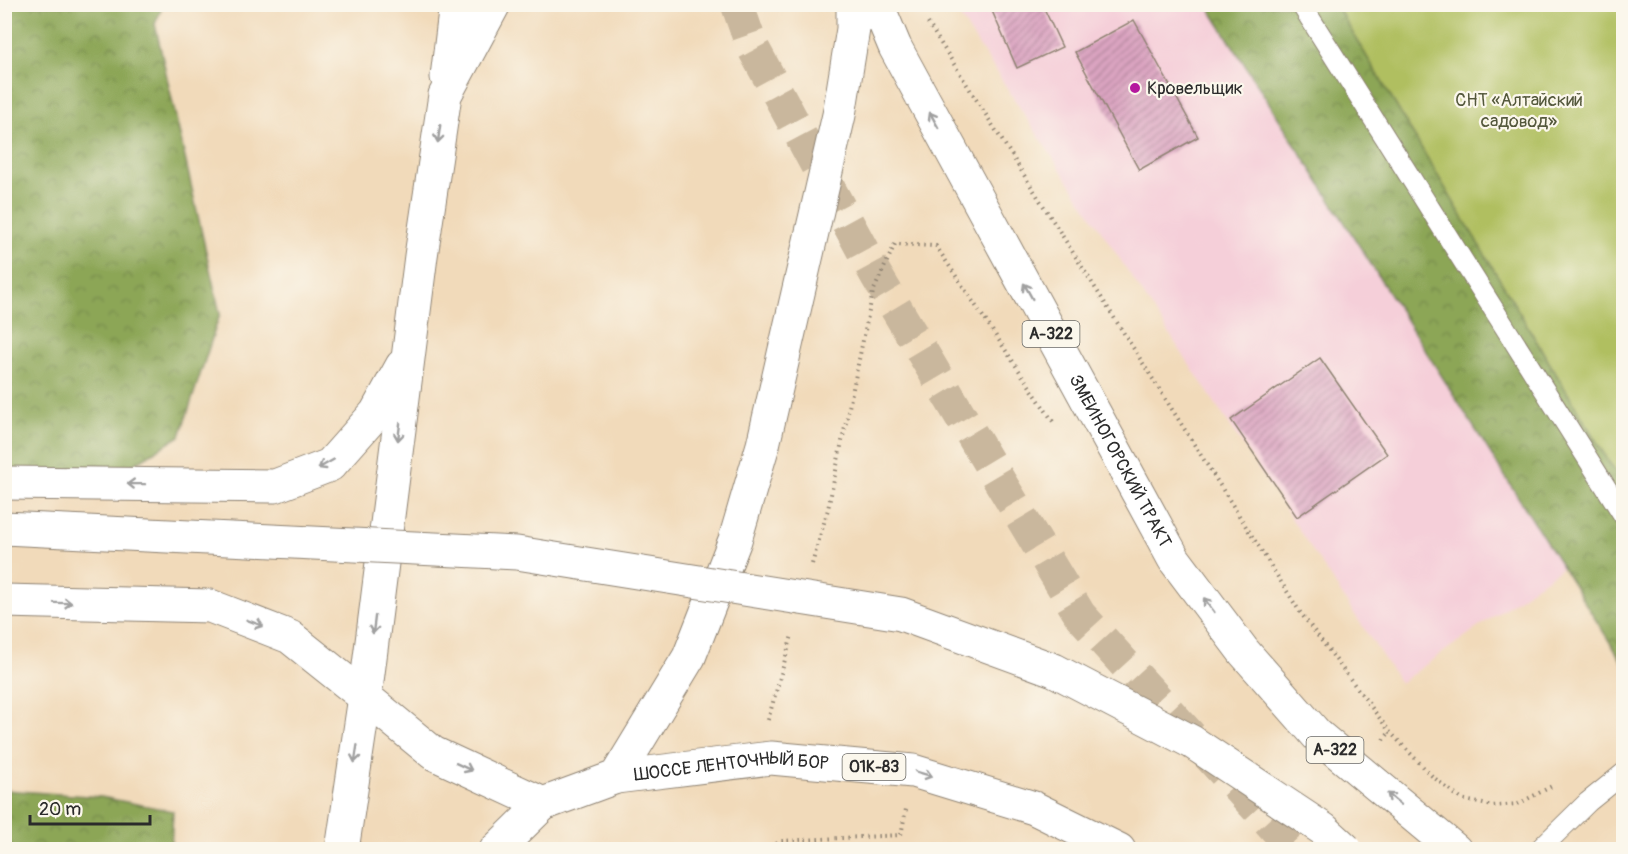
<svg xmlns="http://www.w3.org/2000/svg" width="1628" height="854" font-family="Pangolin,sans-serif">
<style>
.built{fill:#f5cfd9}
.green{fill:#b0bf61;stroke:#6e7546;stroke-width:1.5}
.forest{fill:url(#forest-crowns);stroke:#5c6841;stroke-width:1.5}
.building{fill:url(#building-hatch)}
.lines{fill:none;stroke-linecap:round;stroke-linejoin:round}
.trunk-tunnel{stroke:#c9b79d;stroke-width:33;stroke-dasharray:33 16;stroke-linecap:butt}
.service-casing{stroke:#8e8272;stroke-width:22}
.secondary-casing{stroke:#8e8272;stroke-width:35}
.trunk-casing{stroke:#8e8272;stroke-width:35}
.path{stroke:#8e8272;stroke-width:4;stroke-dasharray:1.5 4.5;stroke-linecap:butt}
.service{stroke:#fff;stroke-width:20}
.secondary{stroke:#fff;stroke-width:33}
.trunk{stroke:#fff;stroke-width:33}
.trunk-bridge-casing{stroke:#8e8272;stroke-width:35;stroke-linecap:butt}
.trunk-bridge{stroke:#fff;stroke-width:33}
.oneway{stroke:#a0a0a0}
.poi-dot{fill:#b5179e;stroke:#fbf7ec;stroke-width:2}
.labels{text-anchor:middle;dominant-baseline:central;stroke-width:4.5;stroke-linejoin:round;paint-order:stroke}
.shield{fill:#fbf7ec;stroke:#696865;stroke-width:1.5}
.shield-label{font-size:16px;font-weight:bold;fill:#2b2b2b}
.poi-label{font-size:18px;fill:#2b2b2b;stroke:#fbf7ec;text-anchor:start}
.park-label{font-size:18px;fill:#53573b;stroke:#fbf7ec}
.street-label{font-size:18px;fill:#2b2b2b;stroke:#fbf7ec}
</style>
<defs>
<pattern id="forest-crowns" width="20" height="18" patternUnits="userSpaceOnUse" patternTransform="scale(1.5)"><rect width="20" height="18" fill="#8ca657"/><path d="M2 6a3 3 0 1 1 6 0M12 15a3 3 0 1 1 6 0" fill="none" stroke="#738748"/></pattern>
<pattern id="building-hatch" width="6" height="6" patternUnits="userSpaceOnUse" patternTransform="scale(1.5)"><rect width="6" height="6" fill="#dba4c1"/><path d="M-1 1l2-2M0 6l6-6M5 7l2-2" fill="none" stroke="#b2869d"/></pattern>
</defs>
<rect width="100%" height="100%" fill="#fbf7ec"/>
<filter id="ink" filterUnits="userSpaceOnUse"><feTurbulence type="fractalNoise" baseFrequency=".0167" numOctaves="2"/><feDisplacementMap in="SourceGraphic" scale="12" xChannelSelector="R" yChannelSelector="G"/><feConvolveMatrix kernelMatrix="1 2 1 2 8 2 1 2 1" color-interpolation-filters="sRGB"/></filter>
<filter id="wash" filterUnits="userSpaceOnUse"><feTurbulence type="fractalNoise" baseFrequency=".008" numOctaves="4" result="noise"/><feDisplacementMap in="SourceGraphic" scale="24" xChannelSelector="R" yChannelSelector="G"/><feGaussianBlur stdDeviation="1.35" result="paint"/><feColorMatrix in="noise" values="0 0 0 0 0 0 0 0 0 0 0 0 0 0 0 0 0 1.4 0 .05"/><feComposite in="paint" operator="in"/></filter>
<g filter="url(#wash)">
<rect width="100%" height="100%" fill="#f1daba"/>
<polygon class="built" points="952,5 1207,5 1563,567 1400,683"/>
<polygon class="green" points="1334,5 1623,5 1623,483 1608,461"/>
<g class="forest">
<polygon points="4,5 163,5 155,24 220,314 180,436 92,490 5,485"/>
<polygon points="1207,5 1336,5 1608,461 1623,483 1623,663"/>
<polygon points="4,790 101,797 173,811 171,849 5,849"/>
</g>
<g id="blocks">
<g class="building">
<polygon points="989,4 1042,4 1062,47 1017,68"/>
<polygon points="1134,20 1198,137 1139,170 1075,52"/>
<polygon points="1320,358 1387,454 1297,517 1231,420"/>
</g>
</g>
</g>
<g filter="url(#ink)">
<use href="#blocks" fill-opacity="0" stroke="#8e8272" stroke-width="1.5"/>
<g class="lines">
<polyline class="trunk-tunnel" points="737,4 751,44 876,275 1080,615 1295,850"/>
<defs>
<g id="service">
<polyline points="1301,4 1624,516"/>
<polyline points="1539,850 1588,802 1624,773"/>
</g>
<polyline id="secondary" points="342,850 365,697"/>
<g id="trunk">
<polyline points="494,4 445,95 421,256 365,697 433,753 543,804 616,777 689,657 735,540 763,445 839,115 853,29 853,4"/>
<path id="s1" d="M877,4L895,47L1174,559L1244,652L1317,735L1455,850"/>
<polyline points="447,77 456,4"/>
<polyline points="4,483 275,486 330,465 376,413 402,366"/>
<polyline points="4,601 210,606 290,637 365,697"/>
<path id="s2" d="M616,777L771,758L913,771L1034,808L1119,850"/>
<polyline points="496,850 543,804"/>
</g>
</defs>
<use href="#service" class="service-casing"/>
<use href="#secondary" class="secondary-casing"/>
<use href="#trunk" class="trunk-casing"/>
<g class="path">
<polyline points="928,23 1300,612 1390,732 1432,776 1461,799 1492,806 1518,804 1552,786"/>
<polyline points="812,564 828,509 873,292 895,244 936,246 1054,423"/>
<polyline points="768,720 792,635"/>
<polyline points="1383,740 1390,732"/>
<polyline points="766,850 781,841 901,835 906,809"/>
</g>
<use href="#service" class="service"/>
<use href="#secondary" class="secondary"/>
<use href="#trunk" class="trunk"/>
<defs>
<polyline id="trunk-bridge" points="4,528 517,553 901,614 1054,670 1192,742 1323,829 1346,850"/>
</defs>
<use href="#trunk-bridge" class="trunk-bridge-casing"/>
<use href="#trunk-bridge" class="trunk-bridge"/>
</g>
<defs><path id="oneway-shaft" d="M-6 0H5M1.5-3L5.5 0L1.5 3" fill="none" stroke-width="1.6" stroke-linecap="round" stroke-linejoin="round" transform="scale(1.5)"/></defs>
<g class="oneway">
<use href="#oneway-shaft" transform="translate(934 120) rotate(-119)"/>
<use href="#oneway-shaft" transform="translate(439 134) rotate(98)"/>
<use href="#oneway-shaft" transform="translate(1028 291) rotate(-119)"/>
<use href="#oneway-shaft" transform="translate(399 432) rotate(97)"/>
<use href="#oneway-shaft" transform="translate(326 464) rotate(150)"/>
<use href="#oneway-shaft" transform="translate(136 484) rotate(-179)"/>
<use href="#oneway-shaft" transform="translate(63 603) rotate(1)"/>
<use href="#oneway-shaft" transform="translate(1209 605) rotate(-127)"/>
<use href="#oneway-shaft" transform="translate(255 623) rotate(21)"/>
<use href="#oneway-shaft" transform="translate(374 625) rotate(97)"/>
<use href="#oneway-shaft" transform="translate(356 754) rotate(99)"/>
<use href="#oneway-shaft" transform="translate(464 767) rotate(25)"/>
<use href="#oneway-shaft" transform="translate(924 774) rotate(17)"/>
<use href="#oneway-shaft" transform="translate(1394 799) rotate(-141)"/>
</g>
</g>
<circle class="poi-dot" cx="1135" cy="88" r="6"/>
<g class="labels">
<g class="shield">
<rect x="1022.5" y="321" width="57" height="26" rx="4.5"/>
<rect x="1306.5" y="737" width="57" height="26" rx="4.5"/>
<rect x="842.5" y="754" width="63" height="26" rx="4.5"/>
</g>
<g class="shield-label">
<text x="1051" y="334">А-322</text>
<text x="1335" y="750">А-322</text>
<text x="874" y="767">01К-83</text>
</g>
<g class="poi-label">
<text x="1147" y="88">Кровельщик</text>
</g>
<g class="park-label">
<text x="1519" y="100">СНТ «Алтайский<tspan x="1519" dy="21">садовод»</tspan></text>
</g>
<g class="street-label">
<text stroke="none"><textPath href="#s1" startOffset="518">ЗМЕИНОГОРСКИЙ ТРАКТ</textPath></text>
<text stroke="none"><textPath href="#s2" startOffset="116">ШОССЕ ЛЕНТОЧНЫЙ БОР</textPath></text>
</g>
</g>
<rect width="1628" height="854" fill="none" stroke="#fbf7ec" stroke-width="24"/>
<path d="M30 815v9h120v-9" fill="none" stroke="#2b2b2b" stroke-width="3"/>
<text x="39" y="815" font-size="18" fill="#2b2b2b" stroke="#fbf7ec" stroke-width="4.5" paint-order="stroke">20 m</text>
</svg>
